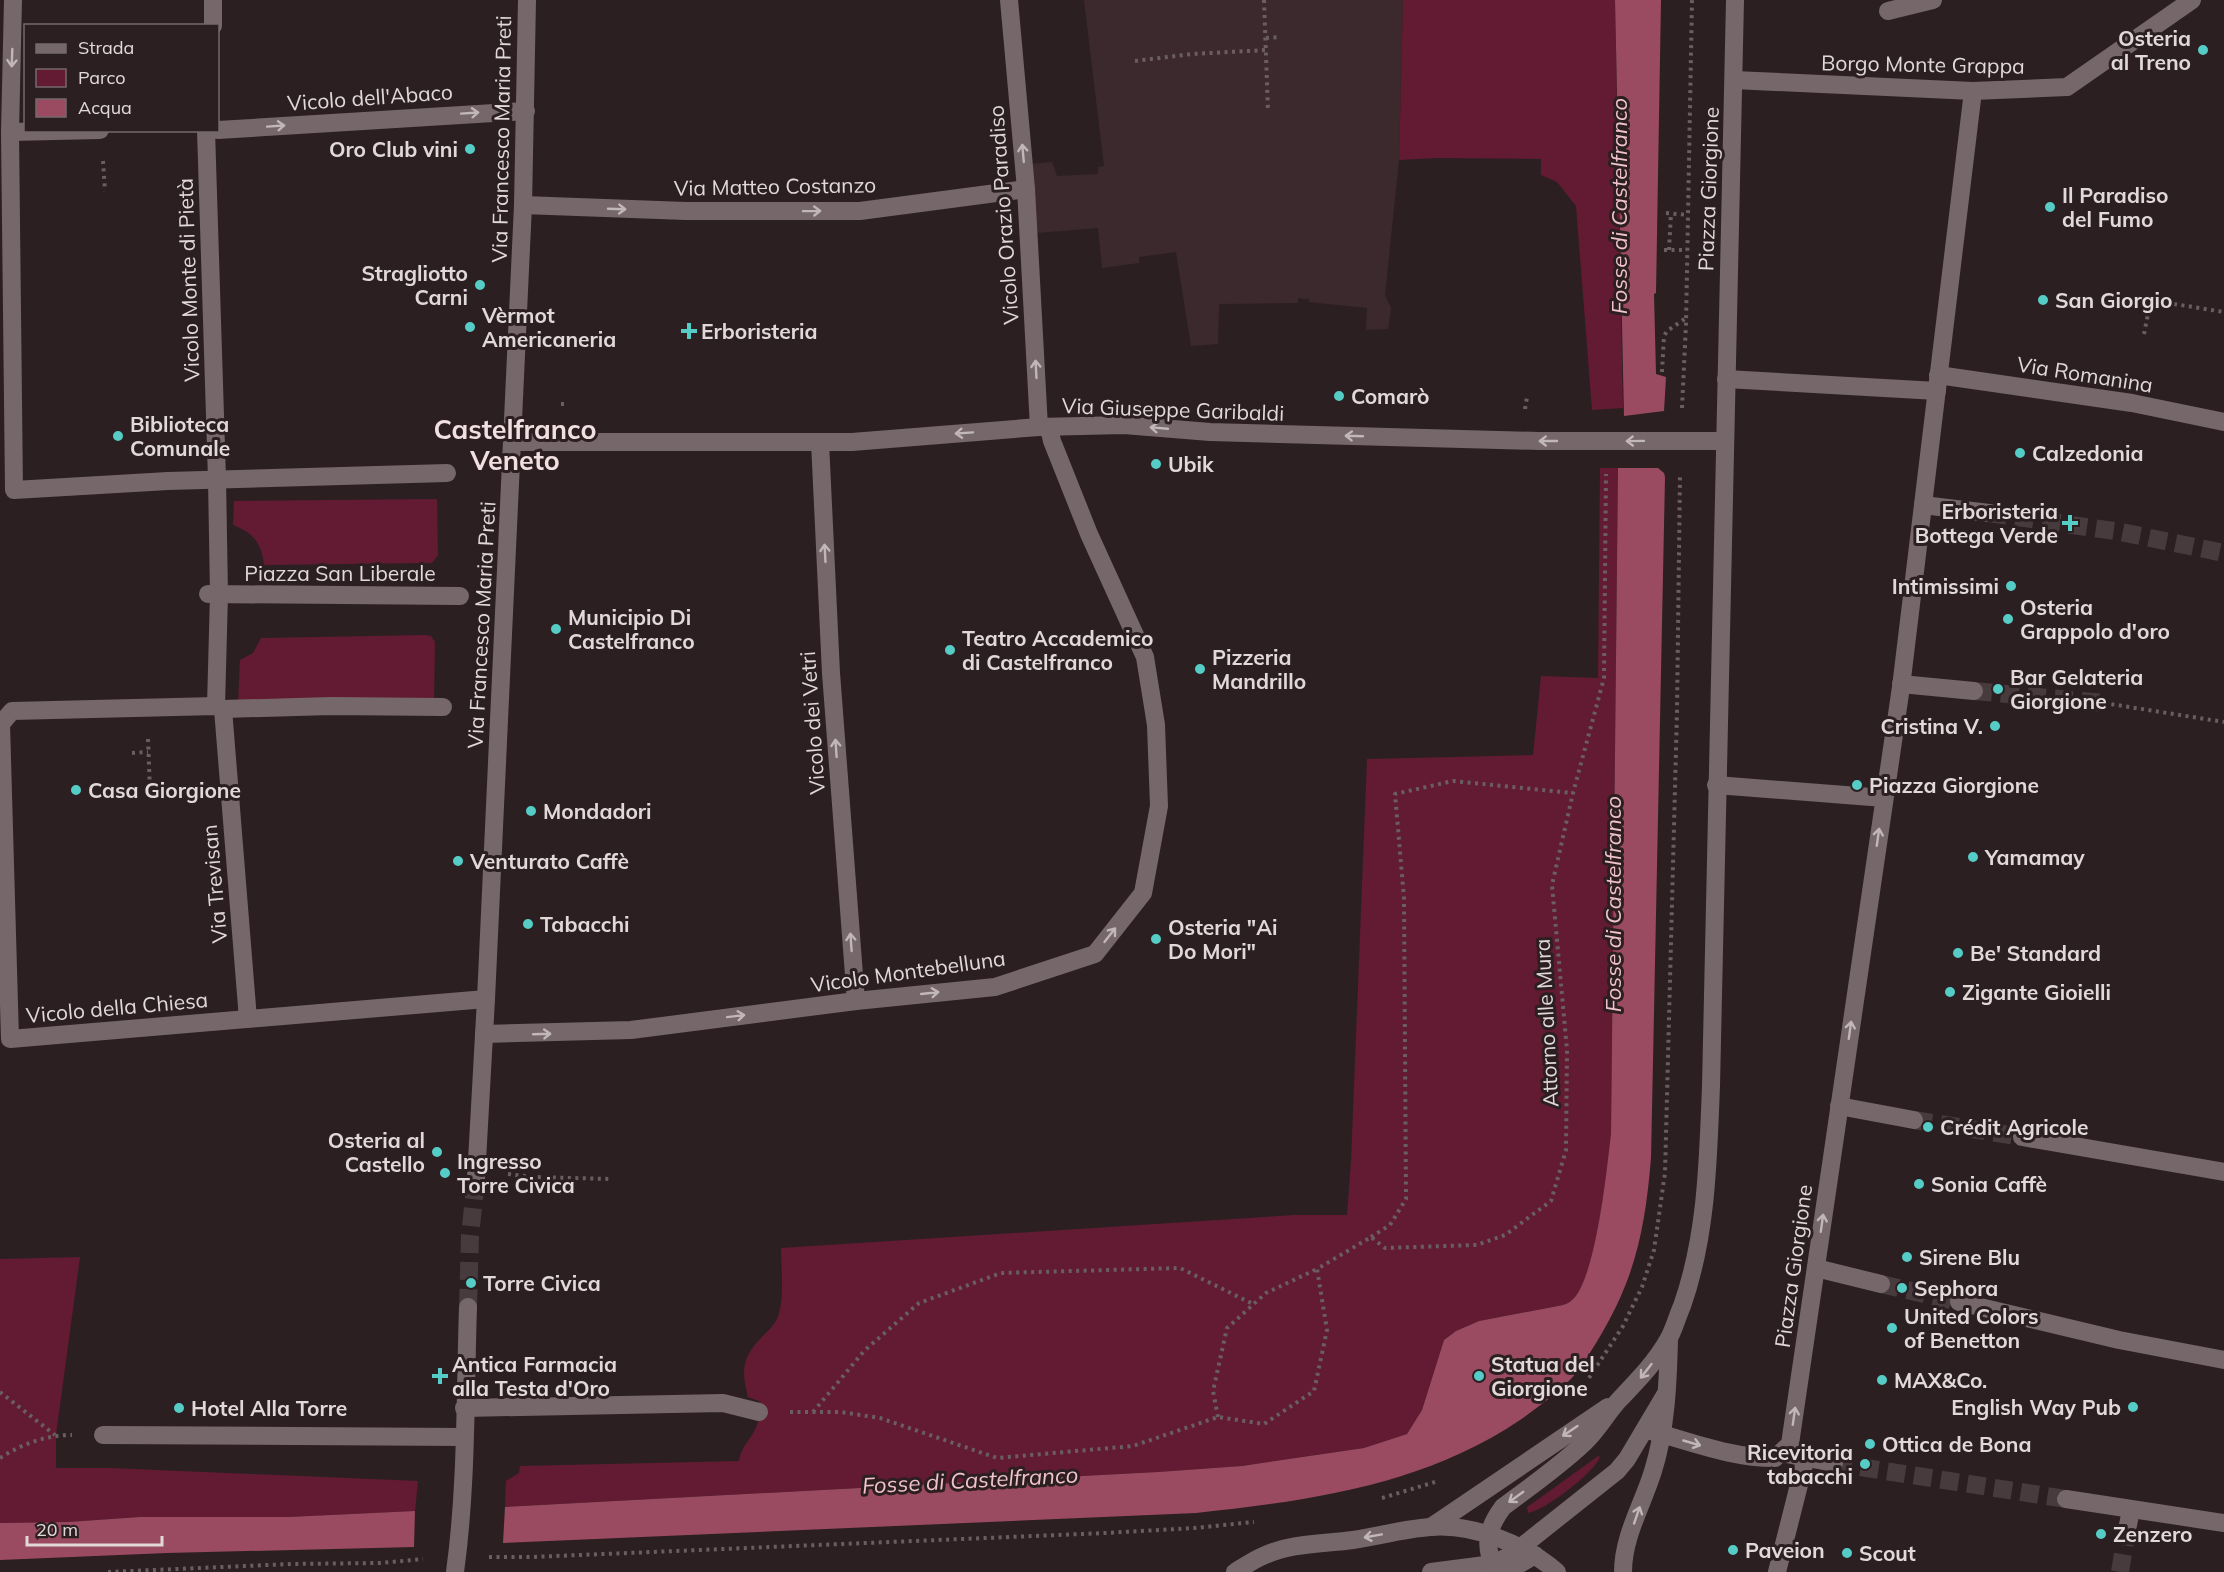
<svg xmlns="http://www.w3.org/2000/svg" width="2224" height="1572" font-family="Mulish,sans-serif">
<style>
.built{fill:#3c292e}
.green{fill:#621b33}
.water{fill:#9a4b61}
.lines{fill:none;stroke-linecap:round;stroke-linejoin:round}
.street-tunnel{stroke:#473b3e;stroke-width:18;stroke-dasharray:18 9;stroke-linecap:butt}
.path{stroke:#6a5e61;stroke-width:4;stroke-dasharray:3 4.5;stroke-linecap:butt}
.lane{stroke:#76676a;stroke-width:18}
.street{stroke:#76676a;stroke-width:18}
.secondary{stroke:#76676a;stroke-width:18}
.oneway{stroke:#c1b6b8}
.poi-dot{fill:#55cdc6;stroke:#2c1f22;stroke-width:2}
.labels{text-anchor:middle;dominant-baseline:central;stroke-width:6;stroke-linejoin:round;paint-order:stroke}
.poi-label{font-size:21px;font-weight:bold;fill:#e1d8da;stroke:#2c1f22;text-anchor:start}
.street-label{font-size:21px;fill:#e1d8da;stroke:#2c1f22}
.water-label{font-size:22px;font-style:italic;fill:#f0c2cb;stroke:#2c1f22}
.district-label{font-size:27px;font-weight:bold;fill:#f1dfe2;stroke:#2c1f22}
</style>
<rect width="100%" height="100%" fill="#2c1f22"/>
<polygon class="built" points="1084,0 1403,0 1399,160 1385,295 1391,308 1388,329 1366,330 1367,308 1309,302 1309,299 1298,298 1298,303 1219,304 1218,344 1191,346 1176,252 1139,257 1139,263 1102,268 1098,228 1036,233 1032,164 1052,162 1057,176 1098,174 1098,167 1104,166"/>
<g class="green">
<polygon points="1403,0 1615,0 1623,408 1592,410 1576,206 1557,182 1541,175 1541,159 1438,158 1399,160"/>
<path d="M1600,468H1618L1611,1136C1607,1168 1596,1283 1571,1301C1569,1303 1565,1304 1563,1305L1479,1321L1456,1331L1444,1340L1422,1410L1407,1434L1364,1448L1242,1466L1158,1472L505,1507L506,1481L519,1473L520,1466L739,1461C742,1444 752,1439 757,1425C760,1418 759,1409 759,1401L748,1397C741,1370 742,1357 762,1337C767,1332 774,1325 777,1319C785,1302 781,1267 781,1248L1294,1215H1347L1351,1161L1367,759L1533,755L1541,676L1598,678Z"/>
<path d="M437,499L438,555L432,563L264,565C262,544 254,533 233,525L234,501Z"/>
<polygon points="425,635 431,636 435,642 434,701 238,704 240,660 253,653 261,638"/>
<polygon points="80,1257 56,1435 56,1468 111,1468 418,1481 415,1511 288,1517 140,1517 68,1522 0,1523 0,1259"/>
<path d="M1598,1456L1600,1457C1593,1474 1545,1510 1528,1513L1527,1507L1533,1503Z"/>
</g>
<g class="water">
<polygon points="1615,0 1661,0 1656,293 1654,294 1656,374 1666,377 1664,411 1624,416"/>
<path d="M1618,468H1658L1664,473L1665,477L1651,1158C1645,1230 1635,1280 1596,1343C1590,1352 1585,1362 1579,1370C1563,1389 1541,1405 1520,1420C1424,1485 1309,1501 1196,1513L503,1543L505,1507L1158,1472L1242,1466L1364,1448L1407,1434L1422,1410L1444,1340L1456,1331L1479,1321L1563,1305C1565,1304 1569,1303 1571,1301C1596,1282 1607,1166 1611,1134Z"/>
<polygon points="415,1511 414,1547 167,1553 0,1560 0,1523 68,1522 140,1517 288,1517"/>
</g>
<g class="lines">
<g class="street-tunnel">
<polyline points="1989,513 2121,532 2224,553"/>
<polyline points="1974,691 2104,703"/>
<polyline points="1914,1120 2022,1137"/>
<polyline points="1881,1284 1959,1302"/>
<polyline points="468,1307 470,1236 476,1179"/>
<polyline points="1834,1463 2066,1499"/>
<polyline points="2120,1572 2126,1535"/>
</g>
<g class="path">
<polyline points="1264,0 1268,111"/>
<polyline points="1266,38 1280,37"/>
<polyline points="1135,61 1192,54 1267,50"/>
<polyline points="103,161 105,191"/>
<polyline points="1666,213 1688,215"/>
<polyline points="1664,250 1687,250"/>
<polyline points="1669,250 1671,213"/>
<polyline points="2137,298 2224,312"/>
<polyline points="2144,334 2151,299"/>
<polyline points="1662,372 1664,336 1667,331 1686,318"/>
<polyline points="561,404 564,404"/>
<polyline points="1682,408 1686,324 1692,0"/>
<polyline points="1525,409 1527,397"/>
<polyline points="2104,703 2224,722"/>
<polyline points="148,739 150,790"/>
<polyline points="132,753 148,752"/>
<polyline points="508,1174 533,1177 612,1179"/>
<polyline points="1371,1237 1390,1225 1406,1199 1404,898 1395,794 1453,781 1573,793"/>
<polyline points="1589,1378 1623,1326 1642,1287 1654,1250 1665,1173 1677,711 1680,473"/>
<polyline points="0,1392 55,1435"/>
<polyline points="790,1412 841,1412 880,1418 997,1458 1133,1446 1218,1417 1264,1424 1314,1391 1327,1330 1317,1269 1371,1237 1385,1248 1477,1245 1505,1235 1551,1201 1566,1150 1567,1050 1552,885 1573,793 1604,678 1606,474"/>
<polyline points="813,1412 864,1351 919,1303 1001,1273 1180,1268 1253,1304"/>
<polyline points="1218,1417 1213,1391 1227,1328 1266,1293 1317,1269"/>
<path d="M0,1458C22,1444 46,1435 72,1435"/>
<polyline points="1382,1498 1435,1482"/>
<polyline points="489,1557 532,1557 1105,1533 1195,1528 1254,1522"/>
<polyline points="108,1572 291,1564 381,1563 423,1559"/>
</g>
<g class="lane">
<polyline points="1888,11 1933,0"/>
<polyline points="1726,379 1937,391"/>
<polyline points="1716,785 1884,798"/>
<path d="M1647,1430C1690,1441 1730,1458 1775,1458L1790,1444L1901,687L1973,91"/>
</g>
<g class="street">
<polyline points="13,0 10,132 14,490 168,481 447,473"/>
<polyline points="213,0 213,26"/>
<polyline points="1009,0 1026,189 1039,427"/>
<polyline points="206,130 217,479 219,594 216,706"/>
<polyline points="218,130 526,111"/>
<polyline points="10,132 100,130"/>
<polyline points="523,205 686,211 860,211 1026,189"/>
<polyline points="1938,375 2132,403 2224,422"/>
<polyline points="512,442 852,442 1039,427 1124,425 1210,432 1539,441 1724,441"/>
<polyline points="820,442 831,673 856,1001"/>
<polyline points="1923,505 1989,513"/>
<polyline points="208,594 460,596"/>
<polyline points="1901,684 1974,691"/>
<polyline points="443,707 331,706 223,709 216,706 12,711 1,724 10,1039 486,999"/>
<polyline points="223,709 248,1019"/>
<polyline points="484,1034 631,1030 856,1001 995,987 1095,954 1143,893 1159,806 1156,725 1145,657 1089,534 1052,441 1049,428"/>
<polyline points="1839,1106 1914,1120"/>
<polyline points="2022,1137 2224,1172"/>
<polyline points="476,1179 486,999 523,205 527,0"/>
<polyline points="1816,1268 1881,1284"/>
<polyline points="1959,1302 2119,1340 2224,1360"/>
<polyline points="464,1408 723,1403 759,1412"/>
<polyline points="103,1435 464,1437"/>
<polyline points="1781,1453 1834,1463"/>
<polyline points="2066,1499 2224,1523"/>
<polyline points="2126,1535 2131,1510"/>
<path d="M455,1572C467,1485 465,1395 468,1307"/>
<polyline points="1506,1572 1535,1555"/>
<polyline points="1777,1572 1806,1457"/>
</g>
<g class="secondary">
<polyline points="1734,80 1973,91 2067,87 2192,0"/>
<polyline points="1431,1527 1608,1407"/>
<path d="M1235,1572C1244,1567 1253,1560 1263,1556C1290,1543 1324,1544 1353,1540C1379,1536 1404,1529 1430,1527C1473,1523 1526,1545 1557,1572"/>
<polyline points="1431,1572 1493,1564 1511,1555 1617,1471 1627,1459 1665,1395"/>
<path d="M1498,1572C1482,1549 1487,1528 1503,1507C1531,1486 1560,1466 1585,1442C1598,1430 1607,1413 1619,1400C1637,1381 1655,1363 1668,1340C1674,1330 1677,1317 1682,1306C1707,1235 1708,1160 1711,1086L1735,0"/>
<path d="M1623,1572C1623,1536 1643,1504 1653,1471C1666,1430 1668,1382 1669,1339"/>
</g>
</g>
<defs><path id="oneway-shaft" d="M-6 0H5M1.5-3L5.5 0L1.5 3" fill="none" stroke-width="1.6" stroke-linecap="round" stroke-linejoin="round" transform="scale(1.5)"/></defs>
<g class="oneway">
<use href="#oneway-shaft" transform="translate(12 58) rotate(92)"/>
<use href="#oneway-shaft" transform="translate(470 113) rotate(-4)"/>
<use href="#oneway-shaft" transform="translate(276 126) rotate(-4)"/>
<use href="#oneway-shaft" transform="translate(1023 153) rotate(-95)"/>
<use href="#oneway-shaft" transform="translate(617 209) rotate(2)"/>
<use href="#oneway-shaft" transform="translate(812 211) rotate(-1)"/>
<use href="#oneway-shaft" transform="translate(1036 369) rotate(-93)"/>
<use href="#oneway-shaft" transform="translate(1159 428) rotate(-175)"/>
<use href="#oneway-shaft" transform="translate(964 433) rotate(176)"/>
<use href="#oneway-shaft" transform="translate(1354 436) rotate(-178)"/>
<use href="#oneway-shaft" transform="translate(1548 441) rotate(-180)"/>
<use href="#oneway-shaft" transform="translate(1635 441) rotate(179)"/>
<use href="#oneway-shaft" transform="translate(825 553) rotate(-93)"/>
<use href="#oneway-shaft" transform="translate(836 748) rotate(-94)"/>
<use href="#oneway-shaft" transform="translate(1878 837) rotate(-82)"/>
<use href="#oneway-shaft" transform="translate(1110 935) rotate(-52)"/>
<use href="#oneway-shaft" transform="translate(851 942) rotate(-94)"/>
<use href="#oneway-shaft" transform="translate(930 993) rotate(-6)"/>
<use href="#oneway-shaft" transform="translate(736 1016) rotate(-7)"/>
<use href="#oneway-shaft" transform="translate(1850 1030) rotate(-82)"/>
<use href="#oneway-shaft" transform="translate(542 1034) rotate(-2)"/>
<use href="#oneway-shaft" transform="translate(1822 1223) rotate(-82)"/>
<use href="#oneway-shaft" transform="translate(1646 1371) rotate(128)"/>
<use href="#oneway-shaft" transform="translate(1794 1416) rotate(-82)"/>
<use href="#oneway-shaft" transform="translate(1570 1431) rotate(146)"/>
<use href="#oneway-shaft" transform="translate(1692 1443) rotate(16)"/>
<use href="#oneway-shaft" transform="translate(1516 1497) rotate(144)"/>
<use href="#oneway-shaft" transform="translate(1637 1515) rotate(-71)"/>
<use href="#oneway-shaft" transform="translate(1373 1536) rotate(170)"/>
</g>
<g class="poi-dot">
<circle cx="2203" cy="50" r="6"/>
<circle cx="470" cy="149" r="6"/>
<circle cx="2050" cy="207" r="6"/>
<circle cx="480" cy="285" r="6"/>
<circle cx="2043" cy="300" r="6"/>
<circle cx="470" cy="327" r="6"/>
<path d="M686 322h6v6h6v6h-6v6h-6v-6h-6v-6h6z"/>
<circle cx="1339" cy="396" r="6"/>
<circle cx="118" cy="436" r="6"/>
<circle cx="2020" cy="453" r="6"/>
<circle cx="1156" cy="464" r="6"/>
<path d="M2067 514h6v6h6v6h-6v6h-6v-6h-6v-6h6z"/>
<circle cx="2011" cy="586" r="6"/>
<circle cx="2008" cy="619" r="6"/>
<circle cx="556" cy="629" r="6"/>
<circle cx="950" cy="650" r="6"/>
<circle cx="1200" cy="669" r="6"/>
<circle cx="1998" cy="689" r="6"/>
<circle cx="1995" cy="726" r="6"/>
<circle cx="1857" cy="785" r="6"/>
<circle cx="76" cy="790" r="6"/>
<circle cx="531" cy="811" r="6"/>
<circle cx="1973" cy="857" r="6"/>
<circle cx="458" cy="861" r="6"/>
<circle cx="528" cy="924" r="6"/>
<circle cx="1156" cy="939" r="6"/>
<circle cx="1958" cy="953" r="6"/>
<circle cx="1950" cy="992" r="6"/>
<circle cx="1928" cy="1127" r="6"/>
<circle cx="437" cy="1152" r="6"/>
<circle cx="445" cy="1173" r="6"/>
<circle cx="1919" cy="1184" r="6"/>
<circle cx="1907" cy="1257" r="6"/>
<circle cx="471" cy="1283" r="6"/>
<circle cx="1902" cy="1288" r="6"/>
<circle cx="1892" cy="1328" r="6"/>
<path d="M437 1367h6v6h6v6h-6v6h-6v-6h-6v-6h6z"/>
<circle cx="1479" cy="1376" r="6"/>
<circle cx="1882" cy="1380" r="6"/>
<circle cx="2133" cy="1407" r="6"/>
<circle cx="179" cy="1408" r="6"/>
<circle cx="1870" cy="1444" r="6"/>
<circle cx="1865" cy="1464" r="6"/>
<circle cx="2101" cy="1534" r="6"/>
<circle cx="1733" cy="1550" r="6"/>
<circle cx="1847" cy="1553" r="6"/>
</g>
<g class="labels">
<g class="poi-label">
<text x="2191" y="38" text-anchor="end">Osteria<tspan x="2191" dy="24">al Treno</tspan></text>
<text x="458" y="149" text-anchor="end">Oro Club vini</text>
<text x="2062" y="195">Il Paradiso<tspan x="2062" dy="24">del Fumo</tspan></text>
<text x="468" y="273" text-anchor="end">Stragliotto<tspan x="468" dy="24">Carni</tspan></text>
<text x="2055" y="300">San Giorgio</text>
<text x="482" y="315">Vèrmot<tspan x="482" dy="24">Americaneria</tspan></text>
<text x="701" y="331">Erboristeria</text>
<text x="1351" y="396">Comarò</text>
<text x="130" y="424">Biblioteca<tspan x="130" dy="24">Comunale</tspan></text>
<text x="2032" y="453">Calzedonia</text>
<text x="1168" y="464">Ubik</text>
<text x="2058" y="511" text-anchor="end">Erboristeria<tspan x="2058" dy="24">Bottega Verde</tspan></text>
<text x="1999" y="586" text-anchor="end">Intimissimi</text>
<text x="2020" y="607">Osteria<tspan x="2020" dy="24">Grappolo d'oro</tspan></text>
<text x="568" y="617">Municipio Di<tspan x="568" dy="24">Castelfranco</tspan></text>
<text x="962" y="638">Teatro Accademico<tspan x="962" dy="24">di Castelfranco</tspan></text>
<text x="1212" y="657">Pizzeria<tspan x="1212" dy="24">Mandrillo</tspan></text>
<text x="2010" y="677">Bar Gelateria<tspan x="2010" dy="24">Giorgione</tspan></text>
<text x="1983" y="726" text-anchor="end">Cristina V.</text>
<text x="1869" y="785">Piazza Giorgione</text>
<text x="88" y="790">Casa Giorgione</text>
<text x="543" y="811">Mondadori</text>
<text x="1985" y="857">Yamamay</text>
<text x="470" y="861">Venturato Caffè</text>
<text x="540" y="924">Tabacchi</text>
<text x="1168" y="927">Osteria "Ai<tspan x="1168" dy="24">Do Mori"</tspan></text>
<text x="1970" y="953">Be' Standard</text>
<text x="1962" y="992">Zigante Gioielli</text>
<text x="1940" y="1127">Crédit Agricole</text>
<text x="425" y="1140" text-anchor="end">Osteria al<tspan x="425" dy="24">Castello</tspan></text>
<text x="457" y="1161">Ingresso<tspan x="457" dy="24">Torre Civica</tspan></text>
<text x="1931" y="1184">Sonia Caffè</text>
<text x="1919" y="1257">Sirene Blu</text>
<text x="483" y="1283">Torre Civica</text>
<text x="1914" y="1288">Sephora</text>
<text x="1904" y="1316">United Colors<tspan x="1904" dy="24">of Benetton</tspan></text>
<text x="452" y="1364">Antica Farmacia<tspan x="452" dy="24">alla Testa d'Oro</tspan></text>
<text x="1491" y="1364">Statua del<tspan x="1491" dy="24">Giorgione</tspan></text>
<text x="1894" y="1380">MAX&amp;Co.</text>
<text x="2121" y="1407" text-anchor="end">English Way Pub</text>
<text x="191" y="1408">Hotel Alla Torre</text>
<text x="1882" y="1444">Ottica de Bona</text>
<text x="1853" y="1452" text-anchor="end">Ricevitoria<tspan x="1853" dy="24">tabacchi</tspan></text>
<text x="2113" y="1534">Zenzero</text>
<text x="1745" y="1550">Paveion</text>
<text x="1859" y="1553">Scout</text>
</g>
<g class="street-label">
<text transform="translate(1923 64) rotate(1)">Borgo Monte Grappa</text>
<text transform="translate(370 97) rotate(-4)">Vicolo dell'Abaco</text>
<text transform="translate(501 139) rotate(-89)">Via Francesco Maria Preti</text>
<text transform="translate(775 186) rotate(-1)">Via Matteo Costanzo</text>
<text transform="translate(1708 189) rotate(-88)">Piazza Giorgione</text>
<text transform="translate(1003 215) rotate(-94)">Vicolo Orazio Paradiso</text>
<text transform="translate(188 280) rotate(-92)">Vicolo Monte di Pietà</text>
<text transform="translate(2085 374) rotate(9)">Via Romanina</text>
<text transform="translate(1173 409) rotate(2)">Via Giuseppe Garibaldi</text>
<text x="340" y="573">Piazza San Liberale</text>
<text transform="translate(481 625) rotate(-87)">Via Francesco Maria Preti</text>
<text transform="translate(812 723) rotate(-94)">Vicolo dei Vetri</text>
<text transform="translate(214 884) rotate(-95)">Via Trevisan</text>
<text transform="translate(908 971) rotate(-8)">Vicolo Montebelluna</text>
<text transform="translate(117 1007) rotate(-5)">Vicolo della Chiesa</text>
<text transform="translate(1546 1023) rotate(-93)">Attorno alle Mura</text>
<text transform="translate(1793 1266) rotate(-82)">Piazza Giorgione</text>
</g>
<g class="water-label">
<text transform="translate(1619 206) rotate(-90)">Fosse di Castelfranco</text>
<text transform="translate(1613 904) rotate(-90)">Fosse di Castelfranco</text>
<text transform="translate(970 1480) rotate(-3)">Fosse di Castelfranco</text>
</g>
<g class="district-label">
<text x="515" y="429">Castelfranco<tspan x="515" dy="31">Veneto</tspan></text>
</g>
</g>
<rect x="24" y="24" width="195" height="108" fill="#2c1f22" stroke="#74696c" stroke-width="1.5"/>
<rect x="36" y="44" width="30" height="9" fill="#76676a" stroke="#74696c" stroke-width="1.5"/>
<text x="78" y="54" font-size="18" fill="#e1d8da">Strada</text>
<rect x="36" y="69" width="30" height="18" fill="#621b33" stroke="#74696c" stroke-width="1.5"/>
<text x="78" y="84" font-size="18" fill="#e1d8da">Parco</text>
<rect x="36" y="99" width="30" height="18" fill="#9a4b61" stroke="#74696c" stroke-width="1.5"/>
<text x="78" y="114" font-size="18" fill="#e1d8da">Acqua</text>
<path d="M27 1536v9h135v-9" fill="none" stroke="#e1d8da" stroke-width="3"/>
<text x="36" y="1536" font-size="18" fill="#e1d8da" stroke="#2c1f22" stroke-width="4.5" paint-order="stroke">20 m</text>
</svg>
